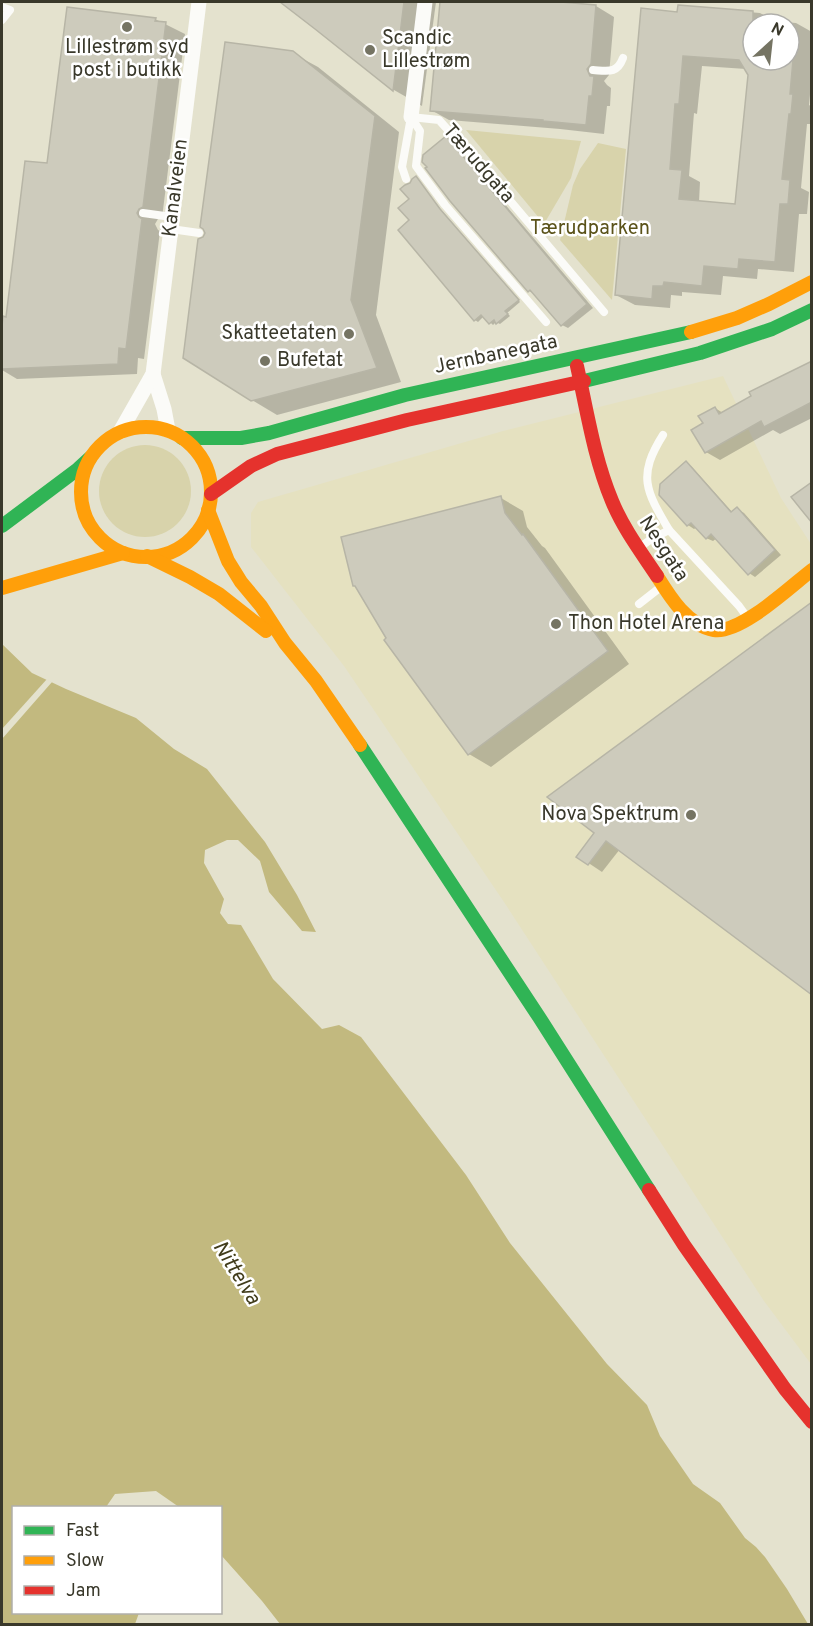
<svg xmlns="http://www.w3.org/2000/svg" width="813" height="1626" font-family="Overpass,sans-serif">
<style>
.built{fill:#e5e1c0}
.green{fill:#d8d3ab}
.water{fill:#c2b97f}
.pier{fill:#e4e2ce}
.shadow{fill:#0003;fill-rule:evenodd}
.building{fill:#cdcbbc;stroke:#b7b5a6;stroke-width:1.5;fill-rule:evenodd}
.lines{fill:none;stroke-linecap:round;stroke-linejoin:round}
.lane{stroke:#fbfbf8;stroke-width:8}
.street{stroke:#fbfbf8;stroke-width:15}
.fast{stroke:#30b455;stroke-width:14}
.slow{stroke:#ff9f0a;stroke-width:14}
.jam{stroke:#e5322d;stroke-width:14}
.poi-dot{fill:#757463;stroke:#fff;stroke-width:2}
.labels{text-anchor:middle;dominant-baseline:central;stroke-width:5;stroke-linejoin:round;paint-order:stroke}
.poi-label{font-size:20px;fill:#39382a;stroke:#fff;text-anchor:start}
.street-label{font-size:20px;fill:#39382a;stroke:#fff}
.park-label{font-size:20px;fill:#5a5219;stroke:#fff}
.water-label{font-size:21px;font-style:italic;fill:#413c1b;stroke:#fff}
</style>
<rect width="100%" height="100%" fill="#e4e2ce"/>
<polygon class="built" points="723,376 781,498 811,544 811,1364 764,1301 504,902 344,666 251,547 251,513 258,502 503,431"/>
<g class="green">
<polygon points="466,130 581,141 571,178 544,224"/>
<polygon points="598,143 626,149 612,300 560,240 573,185 580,169"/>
<circle cx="145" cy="491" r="46"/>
</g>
<polygon class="water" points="2,644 32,673 66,689 136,718 174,749 207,769 265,842 297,895 316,932 302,931 269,892 260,861 238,840 227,840 205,850 204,863 224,899 220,913 228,924 241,925 273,979 322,1029 339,1025 361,1037 466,1175 510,1243 607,1364 647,1405 660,1436 693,1484 720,1503 745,1538 756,1547 765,1557 787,1589 808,1624 280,1624 262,1601 221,1555 220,1508 179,1507 156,1491 115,1494 106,1507 14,1508 14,1612 139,1613 135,1624 2,1624"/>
<polygon class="pier" points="47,679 52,682 2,739 2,729"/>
<g class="shadow">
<polygon points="287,2 436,2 422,106 394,90 286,4"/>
<polygon points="441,2 570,2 575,4 596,6 614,17 609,75 604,81 607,85 611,88 610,106 607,106 604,134 560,129 449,120 431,110"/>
<path d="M679,6L760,13L774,21L796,23L812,32V74L809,105L812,107L810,124H807L801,188L809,192L807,214H799L794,272L758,269L757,279L723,276L721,295L682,292V296L671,295L670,308L635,305L616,295ZM753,24H789V60H753ZM702,66L746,69L749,74L737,206L699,202L700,182L689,176L694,113L697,114Z"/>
<polygon points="155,19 185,34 162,218 158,219 155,224 158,230 160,231 144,359 138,358 137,374 17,379 2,370 2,338 4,318 7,319 48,165"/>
<polygon points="292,53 318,67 399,132 376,315 401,382 277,415 252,400 204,238"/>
<polygon points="446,138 452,142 593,308 568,328 562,325 535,294 529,291"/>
<polygon points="416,178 443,212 520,302 507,313 510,316 500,324 496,322 493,325 484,316 478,322 475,320 411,221 411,185"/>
<polygon points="812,362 812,418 780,434 773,430 720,460 706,452 705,424 715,408 723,413"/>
<polygon points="686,463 692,467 733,513 737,509 744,513 781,555 755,577 749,573 717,538 713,541 706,538 697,527 694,529 688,525"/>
<polygon points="501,498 523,511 527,527 542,546 545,548 629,664 491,767 469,754"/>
<polygon points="812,604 602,872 578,856"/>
</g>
<g class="building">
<polygon points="280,2 404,2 393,91 315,29"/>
<polygon points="440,2 561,2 596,5 591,64 587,69 590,76 594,76 592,96 589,96 586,125 543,121 543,120 430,111"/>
<path d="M678,5L753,11V60H793L790,94H793L791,114H789L782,179L790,180L788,204H780L775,262L739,259L738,269L704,266L702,286L664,282L663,286H653L652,299L615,295L641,8L677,12ZM683,56L739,60L748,75L735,204L679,199L682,170L670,169L675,104H679Z"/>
<polygon points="67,7 156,18 155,21 166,22 143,207 139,209 137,213 139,217 142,219 126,349 119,348 118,364 2,369 2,326 3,316 6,317 25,161 47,163"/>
<polygon points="225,42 293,51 375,116 351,300 377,368 251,401 183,358 198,239 203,237 205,233 203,229 200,227"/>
<polygon points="446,136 587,304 561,326 530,290 528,292 450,201 425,168 427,167 422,162 423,155"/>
<polygon points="416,176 440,209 519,300 505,311 508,314 496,324 494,320 489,324 481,315 474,321 398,230 409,220 398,208 409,199 400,189 405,185 410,183 412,179"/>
<polygon points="812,361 812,402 764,427 761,421 705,453 691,430 703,423 698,416 715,407 719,414 751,396 749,392"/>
<polygon points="686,461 731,512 737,507 775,550 748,575 711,534 706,539 691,523 687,526 659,495 660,484"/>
<polygon points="812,482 812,523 791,497"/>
<polygon points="501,496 505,513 522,535 523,534 608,651 468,755 384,640 386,638 355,586 353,586 341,537"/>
<polygon points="812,602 812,995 606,841 588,865 576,857 594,833 547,797"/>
</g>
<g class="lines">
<g class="lane">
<polyline points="2,7 10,10 2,20"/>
<path d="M593,70C608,71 617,74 623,58"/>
<polyline points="411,117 439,120 485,171 604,312"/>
<polyline points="411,117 420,131 416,166 445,205 546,322"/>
<polyline points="406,179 402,167 411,117"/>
<polyline points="143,213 172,217"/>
<polyline points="171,229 199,233"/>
<path d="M663,435C637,476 646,491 669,530"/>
<polyline points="640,547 650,540 669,530 739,606 747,617"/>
<polyline points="639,604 662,586"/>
</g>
<g class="street">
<polyline points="411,117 425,2"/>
<polyline points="153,374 164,409 168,430"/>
<polyline points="120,432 153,374 199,2"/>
</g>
<g class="fast">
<polyline points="584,381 700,353 772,329 812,310"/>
<polyline points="182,438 241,438 269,433 405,395 691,332"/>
<polyline points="2,526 78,469 90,458"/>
<polyline points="360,745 539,1017 649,1190"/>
</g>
<g class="slow">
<polyline points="691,332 737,318 769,304 812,282"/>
<circle cx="146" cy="492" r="65"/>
<polyline points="208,510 228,561 241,582 261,606 285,643 316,681 360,745"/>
<polyline points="147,556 190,577 219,594 266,631"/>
<path d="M657,576C670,597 687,625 714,630C741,634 791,586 812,570"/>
<polyline points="2,588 123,553"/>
</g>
<g class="jam">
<path d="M577,366C587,411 594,458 612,501C623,528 641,552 657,576"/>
<polyline points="211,494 251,466 277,454 407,420 584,381"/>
<polyline points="649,1190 684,1245 785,1389 812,1422"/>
</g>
</g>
<g class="poi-dot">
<circle cx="127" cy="27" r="6"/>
<circle cx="370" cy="50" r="6"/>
<circle cx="349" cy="334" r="6"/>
<circle cx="265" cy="361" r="6"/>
<circle cx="556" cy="624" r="6"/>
<circle cx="691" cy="815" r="6"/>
</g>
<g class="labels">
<g class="poi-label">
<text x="382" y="39">Scandic<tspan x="382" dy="23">Lillestrøm</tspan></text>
<text x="127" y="48" text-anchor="middle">Lillestrøm syd<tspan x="127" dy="23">post i butikk</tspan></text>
<text x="337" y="334" text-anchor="end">Skatteetaten</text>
<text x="277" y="361">Bufetat</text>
<text x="568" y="624">Thon Hotel Arena</text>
<text x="679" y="815" text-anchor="end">Nova Spektrum</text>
</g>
<g class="street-label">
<text transform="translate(478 164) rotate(49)">Tærudgata</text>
<text transform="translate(176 188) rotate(-83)">Kanalveien</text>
<text transform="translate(496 355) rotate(-12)">Jernbanegata</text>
<text transform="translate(663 549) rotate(57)">Nesgata</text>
</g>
<g class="park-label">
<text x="590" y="229">Tærudparken</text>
</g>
<g class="water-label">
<text transform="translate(236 1273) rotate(58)">Nittelva</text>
</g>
</g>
<rect width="813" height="1626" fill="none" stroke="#39382a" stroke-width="6"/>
<rect x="12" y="1506" width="210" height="108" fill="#ffffff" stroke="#b0afaa" stroke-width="1.5"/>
<rect x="24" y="1526" width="30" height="9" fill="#30b455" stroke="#b0afaa" stroke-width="1.5"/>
<text x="66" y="1536" font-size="18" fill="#39382a">Fast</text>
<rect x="24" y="1556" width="30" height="9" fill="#ff9f0a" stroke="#b0afaa" stroke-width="1.5"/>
<text x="66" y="1566" font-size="18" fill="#39382a">Slow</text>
<rect x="24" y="1586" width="30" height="9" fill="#e5322d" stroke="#b0afaa" stroke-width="1.5"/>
<text x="66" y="1596" font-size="18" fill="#39382a">Jam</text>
<g transform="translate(771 42) rotate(27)"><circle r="28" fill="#ffffff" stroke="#b0afaa" stroke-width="1.5"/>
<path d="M0-4.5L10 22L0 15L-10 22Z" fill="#757463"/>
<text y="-9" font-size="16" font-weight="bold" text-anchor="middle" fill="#39382a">N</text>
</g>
</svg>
